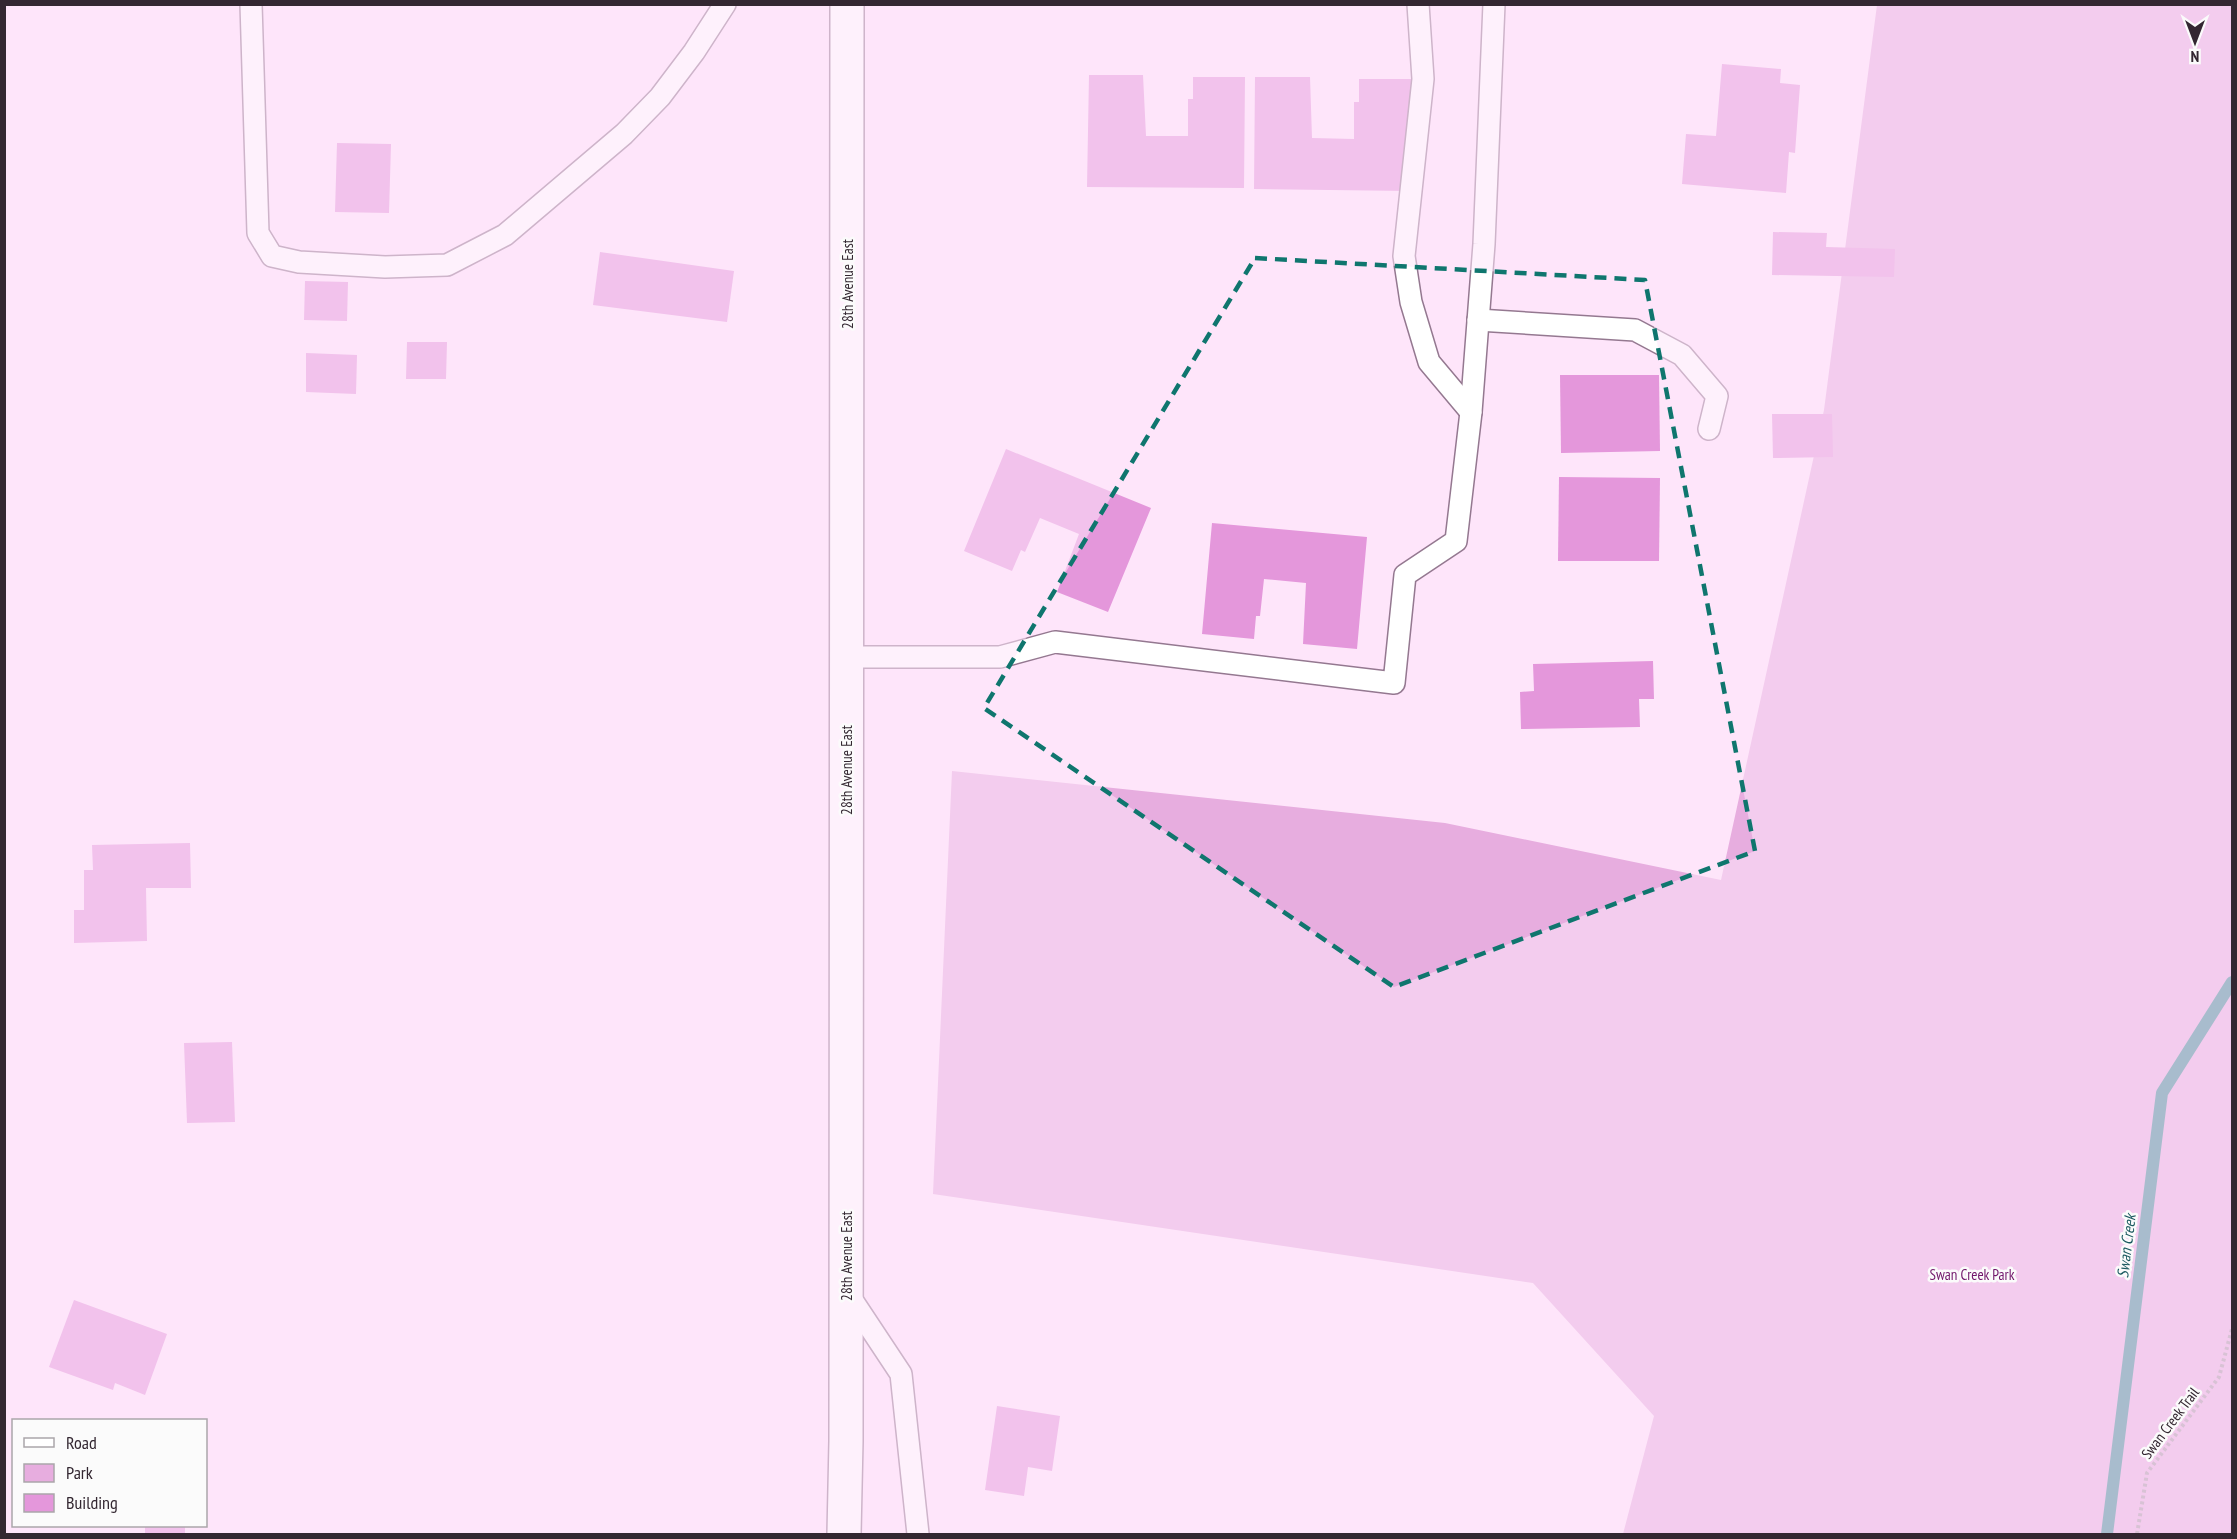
<svg xmlns="http://www.w3.org/2000/svg" width="2237" height="1539" font-family="'PT Sans Narrow',sans-serif">
<style>
.green{fill:#e7addf}
.lines{fill:none;stroke-linecap:round;stroke-linejoin:round}
.stream{stroke:#418b97;stroke-width:12}
.building{fill:#e497db}
.service-casing{stroke:#947890;stroke-width:24}
.minor-casing{stroke:#947890;stroke-width:36}
.path{stroke:#ac98a9;stroke-width:4;stroke-dasharray:3 3;stroke-linecap:butt}
.service{stroke:#fff;stroke-width:21}
.minor{stroke:#fff;stroke-width:33}
.marked{fill:none;stroke:#0f766e;stroke-width:4.5;stroke-dasharray:12 8;stroke-linejoin:round}
.labels{text-anchor:middle;dominant-baseline:central;stroke-width:5;stroke-linejoin:round;paint-order:stroke}
.street-label{font-size:15px;fill:#332731;stroke:#fbfbfb}
.park-label{font-size:15px;fill:#71176b;stroke:#fbfbfb}
.water-label{font-size:16px;font-style:italic;fill:#1c5a61;stroke:#fbfbfb}
</style>
<rect width="100%" height="100%" fill="#fee5fa"/>
<polygon class="green" points="1877,5 2232,5 2232,1534 1623,1534 1654,1416 1533,1283 933,1194 952,771 1445,823 1721,880 1824,410"/>
<g class="lines">
<polyline class="stream" points="2107,1534 2162,1093 2232,982"/>
</g>
<g class="building">
<polygon points="1722,64 1781,69 1780,83 1800,85 1795,153 1789,152 1786,193 1682,184 1686,134 1716,136"/>
<polygon points="1089,75 1143,75 1146,136 1188,136 1188,99 1193,99 1193,77 1245,77 1244,188 1087,187"/>
<polygon points="1255,77 1310,77 1312,138 1354,139 1354,102 1359,102 1359,79 1411,79 1410,191 1254,189"/>
<polygon points="337,143 391,144 389,213 335,212"/>
<polygon points="1773,232 1827,233 1826,247 1895,249 1894,277 1772,275"/>
<polygon points="600,252 734,271 727,322 593,305"/>
<polygon points="305,281 348,282 347,321 304,320"/>
<polygon points="407,342 447,342 446,379 406,379"/>
<polygon points="306,353 357,355 356,394 306,392"/>
<polygon points="1560,375 1659,375 1660,451 1561,453"/>
<polygon points="1772,414 1832,414 1833,457 1773,458"/>
<polygon points="1006,449 1151,508 1108,612 1057,592 1079,534 1040,518 1025,552 1021,550 1012,571 964,551"/>
<polygon points="1559,477 1660,478 1659,561 1558,561"/>
<polygon points="1212,523 1367,537 1357,649 1303,644 1306,583 1264,579 1260,616 1256,616 1254,639 1202,634"/>
<polygon points="1653,661 1654,699 1639,699 1640,727 1521,729 1520,692 1534,691 1533,664"/>
<polygon points="190,843 191,888 146,888 147,941 74,943 74,910 84,910 84,870 93,870 92,845"/>
<polygon points="232,1042 235,1122 187,1123 184,1043"/>
<polygon points="74,1300 167,1334 145,1395 115,1383 113,1390 49,1367"/>
<polygon points="997,1406 1060,1416 1052,1471 1028,1467 1024,1496 985,1490"/>
<rect x="145" y="1526" width="40" height="8"/>
</g>
<g class="lines">
<defs>
<g id="service">
<polyline points="251,4 258,233 272,256 299,262 385,267 447,265 505,235 624,134 660,97 694,52 725,4"/>
<polyline points="1418,4 1423,79 1404,256 1411,302 1429,362 1471,412"/>
<polyline points="1478,320 1635,330 1682,355 1717,396 1709,429"/>
<polyline points="846,657 1000,657 1055,642 1394,683 1405,575 1456,541 1471,412 1484,244 1494,4"/>
<polyline points="848,1294 901,1374 918,1534"/>
</g>
<polyline id="minor" points="844,1534 846,1441 847,4"/>
</defs>
<use href="#service" class="service-casing"/>
<use href="#minor" class="minor-casing"/>
<polyline class="path" points="2137,1534 2147,1473 2219,1377 2232,1329"/>
<use href="#service" class="service"/>
<use href="#minor" class="minor"/>
</g>
<path d="M0 0H2237V1539H0ZM1255,258L1645,280L1755,851L1394,987L984,708Z" fill="#fee5fa" fill-opacity=".55" fill-rule="evenodd"/>
<path class="marked" d="M1255,258L1645,280L1755,851L1394,987L984,708Z"/>
<g class="labels">
<g class="street-label">
<text transform="translate(847 284) rotate(-90)">28th Avenue East</text>
<text transform="translate(846 770) rotate(-90)">28th Avenue East</text>
<text transform="translate(846 1256) rotate(-90)">28th Avenue East</text>
<text transform="translate(2170 1423) rotate(-53)">Swan Creek Trail</text>
</g>
<g class="park-label">
<text x="1972" y="1274">Swan Creek Park</text>
</g>
<g class="water-label">
<text transform="translate(2126 1246) rotate(-83)">Swan Creek</text>
</g>
</g>
<rect width="2237" height="1539" fill="none" stroke="#332731" stroke-width="12"/>
<rect x="12" y="1419" width="195" height="108" fill="#fbfbfb" stroke="#aba6aa" stroke-width="1.5"/>
<rect x="24" y="1438" width="30" height="9" fill="#ffffff" stroke="#aba6aa" stroke-width="1.5"/>
<text x="66" y="1449" font-size="18" fill="#332731">Road</text>
<rect x="24" y="1464" width="30" height="18" fill="#e7addf" stroke="#aba6aa" stroke-width="1.5"/>
<text x="66" y="1479" font-size="18" fill="#332731">Park</text>
<rect x="24" y="1494" width="30" height="18" fill="#e497db" stroke="#aba6aa" stroke-width="1.5"/>
<text x="66" y="1509" font-size="18" fill="#332731">Building</text>
<g transform="translate(2195 42) rotate(180)" stroke="#fbfbfb" stroke-width="4.5" paint-order="stroke">
<path d="M0-4.5L10 22L0 15L-10 22Z" fill="#332731"/>
<text y="-9" font-size="16" font-weight="bold" text-anchor="middle" fill="#332731">N</text>
</g>
</svg>
